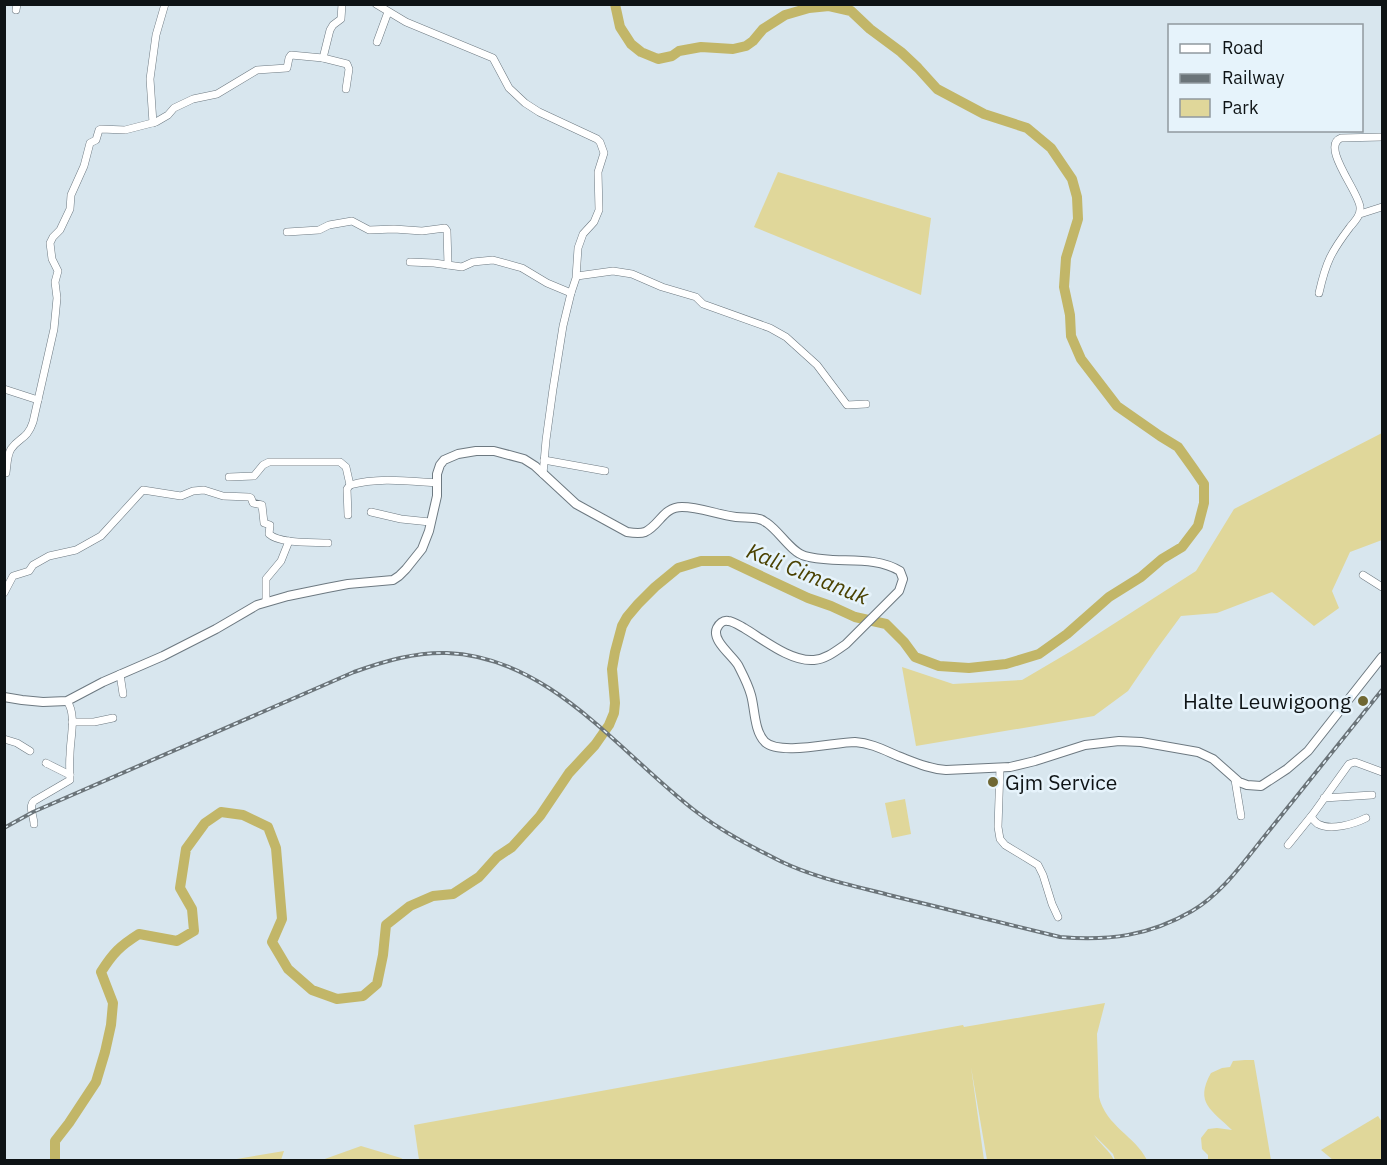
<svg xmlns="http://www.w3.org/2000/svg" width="1387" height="1165" font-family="'IBM Plex Sans',sans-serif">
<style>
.green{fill:#e0d79a}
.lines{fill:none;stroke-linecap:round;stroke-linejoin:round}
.river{stroke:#c2b668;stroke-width:10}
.minor-casing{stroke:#6d7981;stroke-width:8}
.major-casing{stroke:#6d7981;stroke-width:10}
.minor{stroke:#fff;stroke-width:7}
.major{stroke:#fff;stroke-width:8}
.rail-casing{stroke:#6b7479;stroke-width:4}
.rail{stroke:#e6f3fb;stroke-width:1.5;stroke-dasharray:4.5;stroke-linecap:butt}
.poi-dot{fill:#6f6733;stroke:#e6f3fb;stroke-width:2}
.labels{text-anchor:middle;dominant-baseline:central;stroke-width:5;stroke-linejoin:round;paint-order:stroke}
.poi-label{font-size:21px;fill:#0e1315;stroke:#e6f3fb;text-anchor:end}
.water-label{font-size:22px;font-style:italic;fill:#4a4100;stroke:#e6f3fb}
</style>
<rect width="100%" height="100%" fill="#d8e6ee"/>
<g class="green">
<polygon points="778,172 931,218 921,295 754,227"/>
<polygon points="1382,433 1382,540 1350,552 1332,591 1339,608 1314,626 1272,592 1217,613 1181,616 1156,650 1128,691 1094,716 916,746 902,667 953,684 1022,680 1073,650 1196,571 1234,509"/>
<polygon points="905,799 911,834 892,838 885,803"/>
<path d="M1105,1003L1097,1034L1099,1097C1106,1126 1135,1136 1147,1160H1115L1113,1154L1094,1135C1099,1143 1110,1151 1114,1160H987L971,1067L984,1160H419L414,1125L963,1025L964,1027Z"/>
<path d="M1245,1060H1254L1271,1160H1208V1155L1202,1149L1201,1138L1208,1129L1217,1128L1232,1130C1212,1110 1194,1103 1211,1073L1222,1068L1230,1067L1233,1061Z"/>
<polygon points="1378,1116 1382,1122 1382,1160 1333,1160 1321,1150"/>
<polygon points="361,1146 401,1158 404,1160 322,1160"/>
<polygon points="284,1151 281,1160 231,1160"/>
</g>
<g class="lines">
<path class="river" d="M55,1160V1141L69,1123L96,1082L105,1052L111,1025L113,1003L101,972C113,953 120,946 139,934L177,941L194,931L192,909L180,888L186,849L205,823L221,812L243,815L268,827L276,848L282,919L272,942L288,969L312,990L337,999L363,996L377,984L383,955L386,925L410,906L433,896L453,894L479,877L497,857L512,847L540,816L569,773L595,745L609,725L614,713L615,703L612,669L615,652L622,626L627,617L638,604L655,587L678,568L701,561H729L808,598L831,606L855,617L886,624L904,642L915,657L939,666L969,668L1006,664L1039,654L1067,634L1109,597L1141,577L1162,559L1182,547L1198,526L1204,503V484L1193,468L1178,447L1160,436L1117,406L1081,359L1071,336L1070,315L1064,287L1066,258L1078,219L1077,197L1072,179L1051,148L1027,128L984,114L937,89L918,68L901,52L870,29L851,11L829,6L809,8L785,15L763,29L753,41L746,46L733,49L701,47L679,51L672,56L658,59L641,52L631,44L620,27L615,4"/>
<defs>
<g id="minor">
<polyline points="376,4 406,22 493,58 509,88 525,103 539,112 597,139 600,142 604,153 598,172 599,210 594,222 583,234 578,248 576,278 571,293 563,326 553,389 546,440 543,474"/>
<polyline points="16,10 17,4"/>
<polyline points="377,42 388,12"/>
<polyline points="323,58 347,64 349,69 346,89"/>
<polyline points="153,123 150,79 156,35 165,4"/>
<polyline points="1360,214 1382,207"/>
<polyline points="287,232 319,230 329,225 352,221 369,230 394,229 422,231 445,228 447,231 448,265"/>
<polyline points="410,262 434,263 462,267 473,262 493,260 522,268 547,283 571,293"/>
<polyline points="577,276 613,271 632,274 662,287 696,297 703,304 770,328 786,337 817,365 847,405 866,404"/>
<path d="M1319,293C1326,262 1331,252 1350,227C1355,221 1361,215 1360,207C1359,192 1320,146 1341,138L1382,137"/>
<polyline points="4,389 38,400"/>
<polyline points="544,460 605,471"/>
<path d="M6,473C7,466 7,455 11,449C19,437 27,440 33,422L54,329L57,298L55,282L58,271L52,259L50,243L53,237L60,230L70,209L71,195L84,166L90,143L96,140L99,130L101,129L125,130L156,122L168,115L174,108L193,99L217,94L257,70L287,68L289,58L291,55L323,58L330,30L333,25L341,19L342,4"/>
<polyline points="229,477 254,476 263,465 269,462 340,462 346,467 350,485"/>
<polyline points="371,512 401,519 430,522"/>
<path d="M348,515L347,489L350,485C379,477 407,481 437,483"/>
<polyline points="1363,575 1382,587"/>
<path d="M4,593L13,576L29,571L33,565L49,556L76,550L101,536L143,490L181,496L193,491L204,490L223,496L249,497L251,498L253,503L262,505L264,523L270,525L269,534C280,544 313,542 328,543"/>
<polyline points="266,602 266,579 281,561 289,541"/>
<polyline points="120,674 123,694"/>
<polyline points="72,722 94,722 113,718"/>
<polyline points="4,739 17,743 30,751"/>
<polyline points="46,763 70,775"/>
<polyline points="1000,768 998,827 1000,839 1005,845 1038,865 1043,875 1052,904 1058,917"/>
<polyline points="1235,780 1241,816"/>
<polyline points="1324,798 1372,795"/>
<path d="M1311,817C1312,818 1316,823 1318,824C1331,831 1354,824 1366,818"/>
<path d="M34,824C34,817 28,806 34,801L70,780C70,772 69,763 70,755C70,738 77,715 67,701"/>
<polyline points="1288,845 1313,814 1349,764 1355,762 1382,772"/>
</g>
<path id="major" d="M4,697L22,700L43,702L67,701L103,682L163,656L216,629L257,605L288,596L327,588L348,584L393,580L399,576L406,569L422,549L429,531L437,496V474L440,465L444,460L458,454L476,451H494L524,459L535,466L576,504L627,532C633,533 640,534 645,532C660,525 663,507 682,507C700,507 718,515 736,517C744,518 752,517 759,519C764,520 763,521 767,523C780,532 791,552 805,556C836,565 872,554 900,571L903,579L899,591L846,644C836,651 826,659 814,660C791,662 764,640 744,628C740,626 733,621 728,621C723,620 719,624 717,628C711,640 732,655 738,665C743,675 748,684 751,695C755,709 754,731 765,742C780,756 835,742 855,742C871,743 884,750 898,756C914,762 929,769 946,770L1010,767L1035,761L1085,745L1119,741L1141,742L1198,752L1213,759L1239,782L1247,785L1261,786L1287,769L1308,751L1382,657"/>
</defs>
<use href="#minor" class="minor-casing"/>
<use href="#major" class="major-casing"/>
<use href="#minor" class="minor"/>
<use href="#major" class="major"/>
<defs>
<path id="rail" d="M4,828L33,812L354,672C385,661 415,652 447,653C550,657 619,752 694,810C721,831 750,846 780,861C815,878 855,886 893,896C949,910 1004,923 1060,937C1109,941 1149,936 1192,911C1223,893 1245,860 1268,832C1306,785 1344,738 1382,690"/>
</defs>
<use href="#rail" class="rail-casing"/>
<use href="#rail" class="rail"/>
</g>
<g class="poi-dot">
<circle cx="1363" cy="701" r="6"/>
<circle cx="993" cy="782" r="6"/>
</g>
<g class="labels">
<g class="poi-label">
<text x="1351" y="701">Halte Leuwigoong</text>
<text x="1005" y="782" text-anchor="start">Gjm Service</text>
</g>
<g class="water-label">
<text transform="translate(808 573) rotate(22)">Kali Cimanuk</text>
</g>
</g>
<rect width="1387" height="1165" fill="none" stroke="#0e1315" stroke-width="12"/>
<rect x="1168" y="24" width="195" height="108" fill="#e6f3fb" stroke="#90999f" stroke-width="1.5"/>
<rect x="1180" y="44" width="30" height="9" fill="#ffffff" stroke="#90999f" stroke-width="1.5"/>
<text x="1222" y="54" font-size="18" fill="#0e1315">Road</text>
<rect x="1180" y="74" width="30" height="9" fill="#6b7479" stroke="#90999f" stroke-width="1.5"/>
<text x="1222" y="84" font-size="18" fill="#0e1315">Railway</text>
<rect x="1180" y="99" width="30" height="18" fill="#e0d79a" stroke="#90999f" stroke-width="1.5"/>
<text x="1222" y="114" font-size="18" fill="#0e1315">Park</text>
</svg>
